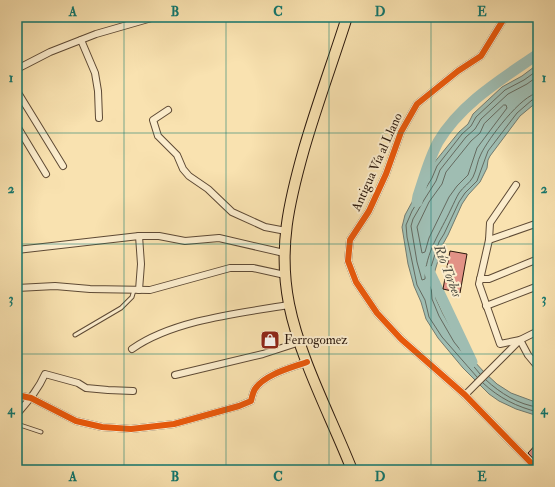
<svg xmlns="http://www.w3.org/2000/svg" width="555" height="487" font-family="'IM FELL Double Pica',serif">
<style>
.water{fill:#9fbdb2;stroke:#717b70}
.lines{fill:none;stroke-linecap:round;stroke-linejoin:round}
.shore{stroke:#656a5f;stroke-width:1}
.river{stroke:#9fbdb2;stroke-width:11}
.building{fill:#e29286;stroke:#2b180c}
.service-casing{stroke:#5e4a35;stroke-width:5}
.minor-casing{stroke:#5e4a35;stroke-width:8}
.trunk-casing{stroke:#2b180c;stroke-width:12}
.service{stroke:#fbeccc;stroke-width:3}
.minor{stroke:#fbeccc;stroke-width:6}
.trunk{stroke:#f9e2b0;stroke-width:10}
.cycleway-casing{stroke:#fbeccc;stroke-width:8}
.cycleway{stroke:#e8590c;stroke-width:6}
.grid{fill:none;stroke:#0f766e;stroke-width:1;stroke-opacity:0.55}
.labels{text-anchor:middle;dominant-baseline:central;stroke-width:4;stroke-linejoin:round;paint-order:stroke}
.street-label{font-size:13px;fill:#2b180c;stroke:#fbeccc}
.poi-label{font-size:13px;fill:#2b180c;stroke:#fbeccc;text-anchor:start}
.water-label{font-size:14px;font-style:italic;fill:#545246;stroke:#fbeccc}
.neatline{fill:none;stroke:#0f766e;stroke-width:1.5}
.grid-label{font-size:13px;text-anchor:middle;font-weight:bold;fill:#0f766e}
</style>
<rect width="100%" height="100%" fill="#f9e2b0"/>
<filter id="stains"><feTurbulence type="fractalNoise" baseFrequency=".005" numOctaves="4"/><feColorMatrix values="0 0 0 0 .2 0 0 0 0 .09 0 0 0 0 .02 0 0 0 .5 -.17"/></filter>
<radialGradient id="worn" r=".72"><stop offset=".6" stop-color="#630" stop-opacity="0"/><stop offset="1" stop-color="#630" stop-opacity=".3"/></radialGradient>
<polygon class="water" points="538,64 538,101 520,116 490,156 488,160 487,168 480,182 468,195 462,204 448,235 443,244 434,274 436,299 443,314 459,342 473,360 485,373 497,384 511,393 538,403 538,416 516,409 499,401 489,394 463,368 438,338 426,319 421,302 414,286 408,264 402,227 405,215 418,191 429,176 433,164 459,132 468,124 473,114 502,87 522,76"/>
<g class="lines">
<g class="shore">
<path d="M538,76L527,84L508,94L481,119L475,129L466,137L440,170L436,181L424,200L413,219L411,226L417,262L422,280L425,279C425,253 441,231 451,209C454,203 456,198 459,193C463,187 470,183 473,177C477,169 477,161 481,154C488,139 522,94 538,93"/>
<polygon points="504,105 506,105 507,108 477,148 468,175 457,186 449,197 429,238 425,252 422,253 417,227 429,202 442,184 446,172 471,141 480,133 484,124"/>
<polyline points="480,374 470,362 454,342 439,316 432,299 430,270 439,242 444,234 459,202 465,193 477,181 488,151 517,113 532,100 538,98"/>
<polyline points="477,377 442,337 429,317 425,300 417,285 407,237 406,225 412,211 432,178 437,166 462,134 471,126 476,117 505,90 524,80 538,70"/>
<path d="M486,380C500,393 519,405 538,407"/>
<path d="M483,383C499,398 517,407 538,412"/>
</g>
<g class="river">
<path d="M417,202L418,196C424,178 429,159 438,142C461,103 502,79 538,54"/>
<polyline points="429,271 472,362"/>
</g>
</g>
<g class="building">
<polygon points="450,251 467,254 460,293 443,289"/>
<polygon points="538,442 538,464 528,453"/>
</g>
<g class="lines">
<defs>
<g id="service">
<polyline points="75,335 121,308 132,297 134,290"/>
<polyline points="17,424 41,432"/>
</g>
<g id="minor">
<polyline points="505,17 481,56 458,71 417,104 401,132 386,174 369,211 350,240 348,261 356,282 377,313 401,339 465,395 538,470"/>
<polyline points="81,40 95,73 98,91 99,118"/>
<polyline points="17,69 50,52 96,34 155,17"/>
<polyline points="17,91 63,166"/>
<polyline points="168,110 153,120 158,136 177,155 183,169 189,176 208,189 232,212 265,227 286,231"/>
<polyline points="17,126 46,174"/>
<polyline points="516,185 490,223 489,240 479,284 500,344 520,340 538,331"/>
<polyline points="489,240 538,223"/>
<polyline points="17,250 139,236 159,236 185,241 219,238 284,253"/>
<polyline points="480,279 489,279 538,259"/>
<polyline points="17,288 55,286 90,289 150,290 230,268 253,268 285,275"/>
<polyline points="139,290 141,264 139,236"/>
<polyline points="486,306 538,286"/>
<path d="M132,349C173,320 240,313 289,305"/>
<polyline points="175,375 263,354 300,342"/>
<path d="M17,395L31,398L76,421L102,427L131,429L174,424L239,406L251,401C252,397 253,392 255,389C265,374 291,368 307,362"/>
<polyline points="465,395 520,340 528,355 538,367"/>
<path d="M17,414C28,401 38,390 45,374L78,383L86,388L108,390L133,391"/>
</g>
<path id="trunk" d="M347,17C333,61 317,104 304,149C289,202 278,248 289,304C300,359 331,417 352,470"/>
</defs>
<use href="#service" class="service-casing"/>
<use href="#minor" class="minor-casing"/>
<use href="#trunk" class="trunk-casing"/>
<use href="#service" class="service"/>
<use href="#minor" class="minor"/>
<use href="#trunk" class="trunk"/>
<defs>
<g id="cycleway">
<polyline points="505,17 481,56 458,71 417,104 401,132 386,174 369,211 350,240 348,261 356,282 377,313 401,339 465,395 538,470"/>
<path d="M17,395L31,398L76,421L102,427L131,429L174,424L239,406L251,401C252,397 253,392 255,389C265,374 291,368 307,362"/>
</g>
</defs>
<use href="#cycleway" class="cycleway-casing"/>
<use href="#cycleway" class="cycleway"/>
</g>
<path class="grid" d="M124,17V470M226,17V470M329,17V470M431,17V470M17,133H538M17,244H538M17,354H538"/>
<defs>
<symbol id="shop-square" viewBox="-11 -11 22 22"><rect x="-9" y="-9" width="18" height="18" rx="4" fill="#8f2418" stroke="#fbeccc"/><path d="M-5-2.5h2.3a2.7 3.5 0 0 1 5.4 0H5L5.5 6h-11ZM-1.5-2.5h3a1.5 2.3 0 0 0-3 0Z" fill="#fff"/></symbol>
</defs>
<g fill-rule="evenodd">
<use href="#shop-square" x="259" y="329" width="22" height="22"/>
</g>
<g class="labels">
<g class="street-label">
<text transform="translate(377 162) rotate(-66)">Antigua Vía al Llano</text>
</g>
<g class="poi-label">
<text x="284" y="340">Ferrogomez</text>
</g>
<g class="water-label">
<text transform="translate(448 271) rotate(69)">Río Torbes</text>
</g>
</g>
<rect width="555" height="487" fill="none" stroke="#f9e2b0" stroke-width="44"/>
<rect x="22" y="22" width="511" height="443" class="neatline"/>
<g class="grid-label">
<text x="73" y="16">A</text>
<text x="175" y="16">B</text>
<text x="278" y="16">C</text>
<text x="380" y="16">D</text>
<text x="482" y="16">E</text>
<text x="11" y="82">1</text>
<text x="544" y="82">1</text>
<text x="11" y="193">2</text>
<text x="544" y="193">2</text>
<text x="11" y="303">3</text>
<text x="544" y="303">3</text>
<text x="11" y="414">4</text>
<text x="544" y="414">4</text>
<text x="73" y="481">A</text>
<text x="175" y="481">B</text>
<text x="278" y="481">C</text>
<text x="380" y="481">D</text>
<text x="482" y="481">E</text>
</g>
<rect width="100%" height="100%" filter="url(#stains)"/>
<rect width="100%" height="100%" fill="url(#worn)"/>
</svg>
